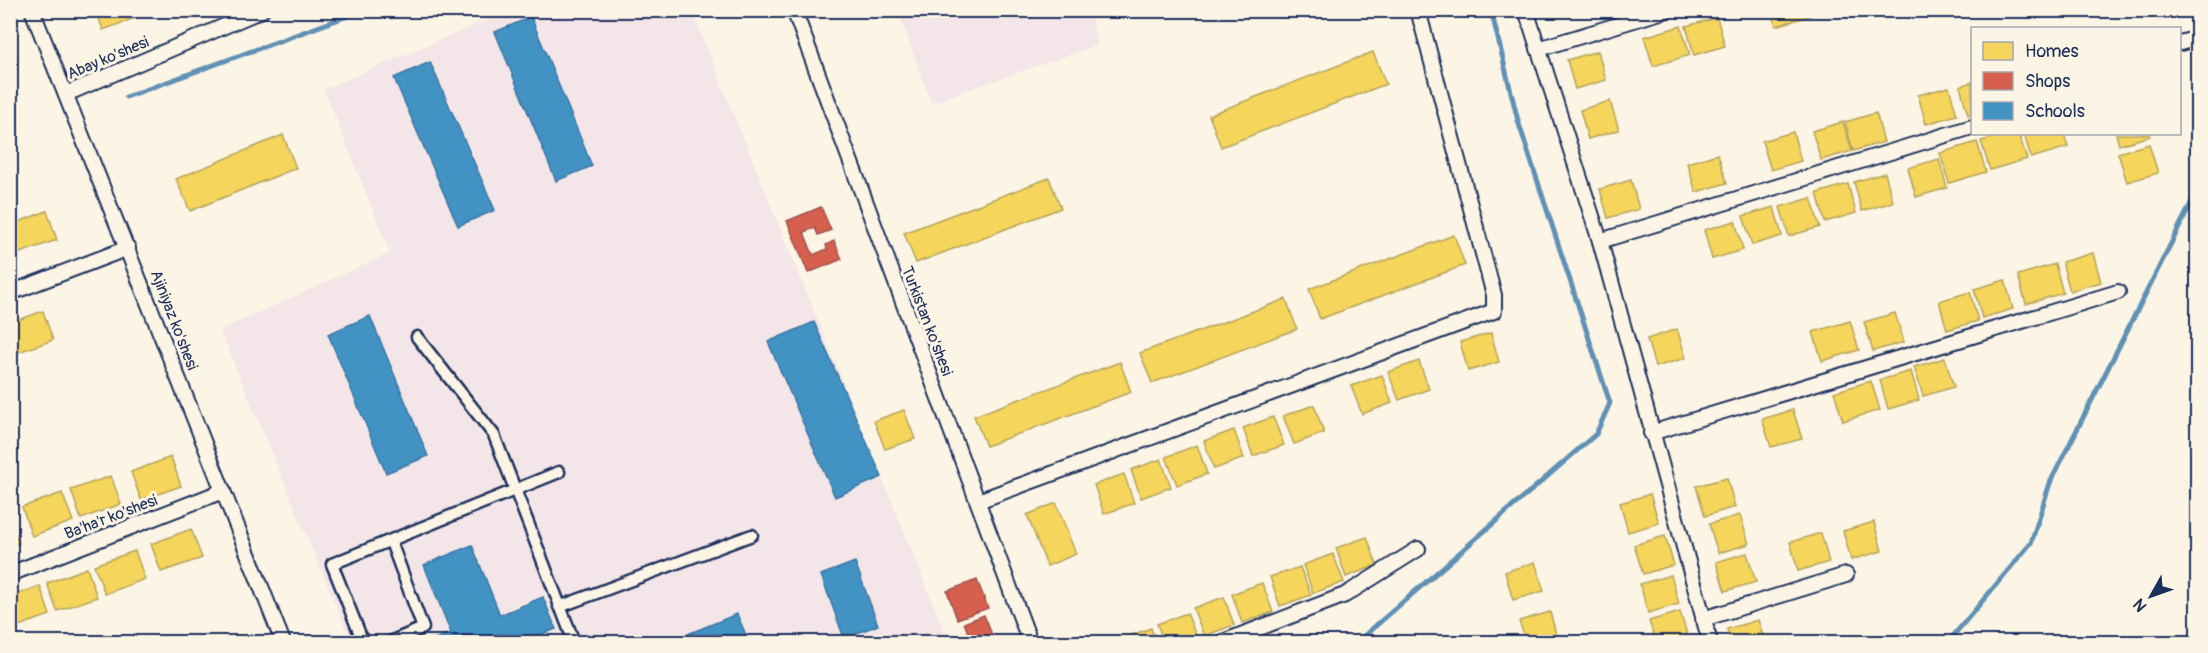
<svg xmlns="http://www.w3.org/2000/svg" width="2208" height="653" font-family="Pangolin,sans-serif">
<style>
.built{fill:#f4e6e8}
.homes{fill:#f6d55c;stroke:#b4a35d;stroke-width:1.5}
.shops{fill:#d6604d;stroke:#9e5152;stroke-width:1.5}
.schools{fill:#4393c3;stroke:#3775a5;stroke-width:1.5}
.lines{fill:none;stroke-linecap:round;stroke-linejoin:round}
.stream{stroke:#6091b5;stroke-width:5}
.pedestrian-casing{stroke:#1b2f5e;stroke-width:15}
.minor-casing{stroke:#1b2f5e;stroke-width:18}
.pedestrian{stroke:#fcf5e5;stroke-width:10}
.minor{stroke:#fcf5e5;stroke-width:14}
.labels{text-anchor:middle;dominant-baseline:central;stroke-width:6;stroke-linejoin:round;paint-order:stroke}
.street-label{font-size:16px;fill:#1b2f5e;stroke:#fcf5e5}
</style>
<rect width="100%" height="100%" fill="#fcf5e5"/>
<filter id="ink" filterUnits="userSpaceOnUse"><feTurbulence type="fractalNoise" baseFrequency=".0167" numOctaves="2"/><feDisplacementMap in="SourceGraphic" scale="12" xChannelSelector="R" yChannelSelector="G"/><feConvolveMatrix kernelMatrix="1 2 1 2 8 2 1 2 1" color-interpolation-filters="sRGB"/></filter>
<g filter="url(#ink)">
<g class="built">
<polygon points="508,11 692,11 949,642 351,642 220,330 390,253 324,89"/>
<polygon points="898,11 1090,11 1097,45 931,103"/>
</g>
<g class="homes">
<polygon points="96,10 142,10 143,15 103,30"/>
<polygon points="1553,10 1574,10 1555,16"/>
<polygon points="1771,10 1812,10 1813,15 1776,26"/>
<polygon points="1717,18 1725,46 1694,55 1686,26"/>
<polygon points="1681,26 1690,55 1653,66 1644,37"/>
<polygon points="1598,51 1606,80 1575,89 1567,60"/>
<polygon points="1373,52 1386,84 1221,147 1209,115"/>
<polygon points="1972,82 1972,113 1968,115 1960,86"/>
<polygon points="1949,87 1957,115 1926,124 1918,95"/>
<polygon points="1610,101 1619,130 1588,139 1580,110"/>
<polygon points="1876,113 1884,142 1853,151 1845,122"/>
<polygon points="1843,122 1852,151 1821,160 1812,131"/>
<polygon points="1793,132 1801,161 1771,170 1762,141"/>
<polygon points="2007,134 2019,134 2027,159 1990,170 1981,141"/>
<polygon points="2024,134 2064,134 2068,147 2031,158"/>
<polygon points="2116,134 2149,134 2150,136 2119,145"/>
<polygon points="283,135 296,168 190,211 176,179"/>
<polygon points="1977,142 1986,172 1949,183 1940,153"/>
<polygon points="2149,144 2158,173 2127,182 2118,153"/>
<polygon points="1718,154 1727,183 1696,192 1687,163"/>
<polygon points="1939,159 1947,188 1916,197 1908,168"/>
<polygon points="1885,173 1893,202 1862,211 1854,182"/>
<polygon points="1049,178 1061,208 916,263 904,233"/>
<polygon points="1631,180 1639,209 1608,218 1600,189"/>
<polygon points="1848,184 1856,213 1825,222 1817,193"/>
<polygon points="1811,198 1820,227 1789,236 1780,207"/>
<polygon points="1774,207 1782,236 1752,245 1743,216"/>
<polygon points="47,211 57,240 17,254 10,236 10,225"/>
<polygon points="1735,221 1743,250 1712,259 1704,230"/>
<polygon points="1454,235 1465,265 1320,319 1309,289"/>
<polygon points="2093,253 2101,282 2070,291 2062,262"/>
<polygon points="2055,264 2063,293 2026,304 2018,275"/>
<polygon points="2005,280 2013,309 1982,318 1974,289"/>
<polygon points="1970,292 1978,321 1947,330 1939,301"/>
<polygon points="1286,299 1297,329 1152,383 1140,353"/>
<polygon points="43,311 53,340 13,354 10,323"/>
<polygon points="1895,313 1904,342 1873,351 1864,322"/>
<polygon points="1850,321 1859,350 1822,361 1813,332"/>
<polygon points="1677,329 1686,358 1655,367 1647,339"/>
<polygon points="1491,333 1499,362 1468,371 1460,342"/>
<polygon points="1945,358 1954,387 1923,396 1914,367"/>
<polygon points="1419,361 1429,389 1399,400 1388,372"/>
<polygon points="1120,362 1131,392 986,446 974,416"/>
<polygon points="1911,371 1919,400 1888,409 1880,380"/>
<polygon points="1382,375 1392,403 1362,414 1351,386"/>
<polygon points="1871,381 1880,410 1843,421 1834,392"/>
<polygon points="1314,405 1324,433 1294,444 1283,416"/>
<polygon points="904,410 915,439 885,449 874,421"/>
<polygon points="1793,410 1802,439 1771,447 1762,419"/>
<polygon points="1273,417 1284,445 1253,456 1243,428"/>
<polygon points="1234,430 1244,458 1214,469 1204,441"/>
<polygon points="1197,445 1207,474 1177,485 1166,457"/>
<polygon points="171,457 181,486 141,500 131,472"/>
<polygon points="1161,459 1171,487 1141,498 1131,470"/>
<polygon points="1124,474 1134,503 1104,514 1094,485"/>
<polygon points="111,476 121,504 81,519 71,490"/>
<polygon points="1727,478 1735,507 1705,516 1696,486"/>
<polygon points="62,493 73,521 32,536 22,507"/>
<polygon points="1650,494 1659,523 1628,532 1620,503"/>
<polygon points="1056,503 1076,554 1047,566 1027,515"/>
<polygon points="1740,515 1749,544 1718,553 1709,524"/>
<polygon points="10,521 19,543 10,546"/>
<polygon points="1874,522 1882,551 1851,560 1843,531"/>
<polygon points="191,529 202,558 161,572 151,544"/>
<polygon points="1821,533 1829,562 1798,571 1790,542"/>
<polygon points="1665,536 1674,565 1643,574 1634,545"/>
<polygon points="1367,537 1377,565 1346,577 1336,548"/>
<polygon points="135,551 145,579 105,594 94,565"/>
<polygon points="1747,553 1756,582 1725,591 1716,562"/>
<polygon points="1333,554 1344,582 1313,593 1303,565"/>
<polygon points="1535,562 1544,591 1513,600 1505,572"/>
<polygon points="1300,567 1311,595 1280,606 1270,577"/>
<polygon points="87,568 97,597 57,611 47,583"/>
<polygon points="1671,575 1679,604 1648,613 1640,584"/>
<polygon points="1262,583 1273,612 1242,623 1232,594"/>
<polygon points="40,586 50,615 10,629 10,597"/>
<polygon points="1224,597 1234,625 1204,636 1193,608"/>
<polygon points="1550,612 1558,641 1526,642 1519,621"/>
<polygon points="1680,612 1689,641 1656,642 1649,621"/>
<polygon points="1187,613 1198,641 1164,642 1157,624"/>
<polygon points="1758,620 1765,642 1731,642 1727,629"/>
<polygon points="1151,628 1156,642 1121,642 1120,639"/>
</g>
<g class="shops">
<polygon points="821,207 831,230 818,235 815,228 804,232 813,255 827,249 826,245 834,241 842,259 808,273 787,221"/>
<polygon points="977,580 988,608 957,619 947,591"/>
<polygon points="984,615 995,642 972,642 964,623"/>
</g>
<g class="schools">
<polygon points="531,17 592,166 556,181 495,32"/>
<polygon points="430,62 495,210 458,226 394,78"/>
<polygon points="370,316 428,456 386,473 328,334"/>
<polygon points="814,322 882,477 835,497 768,342"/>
<polygon points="472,545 500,615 543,597 556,629 521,642 426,642 451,633 424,565"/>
<polygon points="855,562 878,625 844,638 821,575"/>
<polygon points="737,614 749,642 692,642 688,634"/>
</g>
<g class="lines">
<g class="stream">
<polyline points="126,97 364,10"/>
<polyline points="1357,642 1596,434 1610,403 1518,121 1491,10"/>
<polyline points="1948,642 2031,543 2050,483 2198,190"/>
</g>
<defs>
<g id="pedestrian">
<polyline points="417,337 494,435 574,642"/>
<polyline points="391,542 423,628 392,641 392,642"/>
<polyline points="559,607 752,535"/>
<polyline points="363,642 332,564 559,472"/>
</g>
<g id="minor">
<polyline points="32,10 283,642"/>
<polyline points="794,10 1030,642"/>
<polyline points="1526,10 1600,241 1710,642"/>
<polyline points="2180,43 2198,38"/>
<polyline points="1538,49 1667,10"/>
<polyline points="66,94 262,10"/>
<polyline points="1600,241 1972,127"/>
<polyline points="10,293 128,248"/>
<polyline points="1651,433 2118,292"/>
<polyline points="978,501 1494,311 1494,295 1418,10"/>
<polyline points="10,574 223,491"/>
<polyline points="1703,619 1846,575"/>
<polyline points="1223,642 1345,595 1418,549"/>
</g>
</defs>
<use href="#pedestrian" class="pedestrian-casing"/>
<use href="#minor" class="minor-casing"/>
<use href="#pedestrian" class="pedestrian"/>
<use href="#minor" class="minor"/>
</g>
</g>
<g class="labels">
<g class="street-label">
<text transform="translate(108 58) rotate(-23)">Abay ko'shesi</text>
<text transform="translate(174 320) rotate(69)">Ajiniyaz ko'shesi</text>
<text transform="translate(927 321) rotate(69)">Turkistan ko'shesi</text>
<text transform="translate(111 517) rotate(-21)">Ba'ha'r ko'shesi</text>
</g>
</g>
<rect width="2208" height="653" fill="none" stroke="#fcf5e5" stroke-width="36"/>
<rect x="18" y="18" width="2172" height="617" fill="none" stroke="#1b2f5e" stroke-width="2" filter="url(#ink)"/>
<rect x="1971" y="27" width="210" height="108" fill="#fcf5e5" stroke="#a2a6af" stroke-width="1.5"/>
<rect x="1983" y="42" width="30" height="18" fill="#f6d55c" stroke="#a2a6af" stroke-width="1.5"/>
<text x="2025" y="57" font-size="18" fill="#1b2f5e">Homes</text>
<rect x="1983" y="72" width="30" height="18" fill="#d6604d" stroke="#a2a6af" stroke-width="1.5"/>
<text x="2025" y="87" font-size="18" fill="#1b2f5e">Shops</text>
<rect x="1983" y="102" width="30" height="18" fill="#4393c3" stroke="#a2a6af" stroke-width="1.5"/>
<text x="2025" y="117" font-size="18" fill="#1b2f5e">Schools</text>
<g transform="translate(2151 596) rotate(230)" stroke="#fcf5e5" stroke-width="4.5" paint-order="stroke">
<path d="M0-4.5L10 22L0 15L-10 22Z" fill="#1b2f5e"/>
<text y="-9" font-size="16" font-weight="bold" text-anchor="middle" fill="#1b2f5e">N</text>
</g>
</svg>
